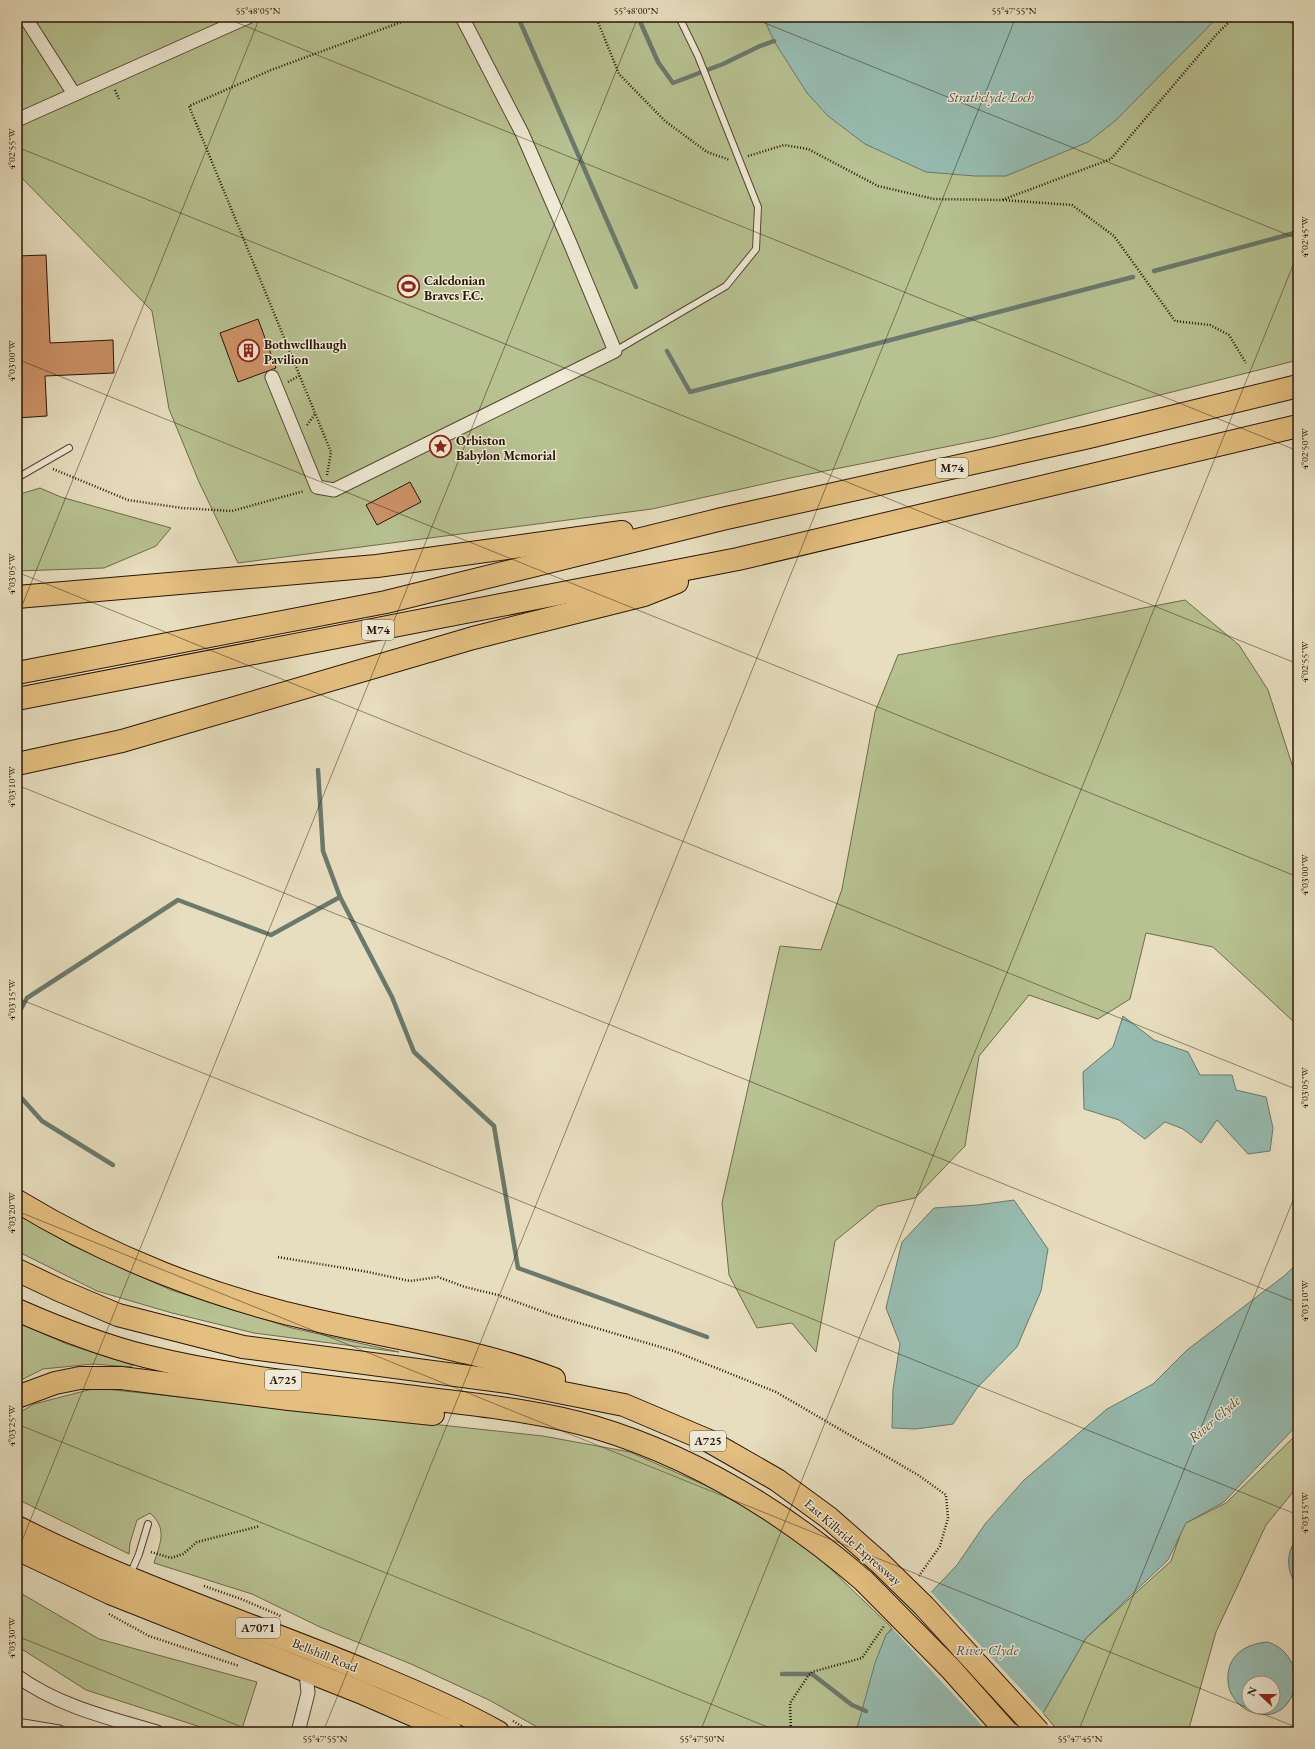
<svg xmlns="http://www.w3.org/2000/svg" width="1315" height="1749" font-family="'EB Garamond',serif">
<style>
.green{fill:#b7c191;stroke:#706a4a}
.water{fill:#97bcb1;stroke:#6b796c;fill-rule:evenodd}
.pier{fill:#e7debf}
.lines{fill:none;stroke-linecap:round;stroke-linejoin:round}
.stream{stroke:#6b796c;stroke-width:4.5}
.building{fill:#cd9268;stroke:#291404}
.lane-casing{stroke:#584633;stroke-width:8}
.street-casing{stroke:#584633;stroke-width:15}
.highway-casing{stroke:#291404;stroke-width:24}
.path{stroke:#291404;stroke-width:2.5;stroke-dasharray:1 2;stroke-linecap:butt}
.lane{stroke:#efead5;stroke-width:6}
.street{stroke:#efead5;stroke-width:13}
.highway{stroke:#e4bf80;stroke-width:22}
.highway-bridge-casing{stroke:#291404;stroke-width:24;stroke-linecap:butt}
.highway-bridge{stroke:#e4bf80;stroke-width:22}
.ticks{fill:none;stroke:#291404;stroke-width:1;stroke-opacity:0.45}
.labels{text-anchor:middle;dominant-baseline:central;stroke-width:3;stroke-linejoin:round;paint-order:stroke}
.shield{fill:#efead5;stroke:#645443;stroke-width:1}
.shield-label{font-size:12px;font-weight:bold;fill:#291404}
.poi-label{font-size:13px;font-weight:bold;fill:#291404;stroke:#efead5;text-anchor:start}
.street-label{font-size:13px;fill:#291404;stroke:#efead5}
.water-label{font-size:14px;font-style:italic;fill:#504f41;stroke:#efead5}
.neatline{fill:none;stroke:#291404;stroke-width:1.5}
.ticks-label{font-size:10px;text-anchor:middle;fill:#291404}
</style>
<rect width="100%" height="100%" fill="#e7debf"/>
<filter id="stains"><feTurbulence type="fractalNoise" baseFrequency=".005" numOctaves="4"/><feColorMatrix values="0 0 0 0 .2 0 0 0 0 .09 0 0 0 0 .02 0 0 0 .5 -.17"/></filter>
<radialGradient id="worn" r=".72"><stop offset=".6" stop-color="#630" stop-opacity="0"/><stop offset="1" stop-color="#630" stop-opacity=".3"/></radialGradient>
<g class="green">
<polygon points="17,17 1298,17 1298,360 995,437 790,478 652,509 238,563 199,482 169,409 152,311 17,173"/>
<polygon points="40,488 61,497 171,528 156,546 104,568 17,571 17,495"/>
<polygon points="1185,600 1239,645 1268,690 1298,783 1298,1030 1294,1022 1213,947 1146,933 1130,999 1098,1019 1029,995 979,1056 965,1146 915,1198 878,1206 835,1241 816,1352 792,1323 757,1328 729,1275 722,1203 780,946 821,950 842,889 875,712 898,655"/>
<polygon points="17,1214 73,1246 171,1290 292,1328 399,1352 254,1333 172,1313 97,1291 17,1251"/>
<polygon points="17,1322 67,1344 133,1365 131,1367 93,1364 43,1369 17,1382"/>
<path d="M96,1388L543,1436L630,1452L718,1491L765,1518L813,1552L892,1628L886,1635L856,1732H546L489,1700L411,1664L320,1627L252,1594L154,1563C160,1543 168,1529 150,1513L137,1520L130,1543L129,1554L17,1499V1414L34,1404Z"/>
<polygon points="1298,1433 1298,1486 1266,1525 1216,1632 1188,1732 1059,1732 1043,1713 1086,1638 1171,1561 1184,1524 1226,1503"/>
<polygon points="17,1591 99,1639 257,1682 241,1732 216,1732 86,1690 17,1646"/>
</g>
<g class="water">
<polygon points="763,17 1218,17 1115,121 1088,142 1006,176 975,176 926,172 865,144 828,116 807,93 774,41"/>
<polygon points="1123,1016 1154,1040 1188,1052 1200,1075 1232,1075 1236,1090 1266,1097 1273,1128 1270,1151 1248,1154 1217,1120 1201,1143 1183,1129 1165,1122 1145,1139 1119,1120 1084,1109 1083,1072 1113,1047"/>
<polygon points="1014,1200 1048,1249 1041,1291 1017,1347 977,1388 953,1424 916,1429 892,1428 893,1389 900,1344 886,1308 902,1242 934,1208 977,1205"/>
<polygon points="1298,1263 1298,1424 1224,1502 1186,1523 1168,1560 1086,1638 1043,1713 1022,1732 856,1732 875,1663 886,1635 924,1600 957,1565 985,1524 1024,1480 1107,1409 1153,1384 1187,1350 1284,1276"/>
<path d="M1298,1538V1586C1286,1573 1285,1551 1298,1538Z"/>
<path d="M1268,1642C1315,1658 1296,1732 1249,1711C1240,1707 1232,1698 1229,1688C1223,1660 1241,1644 1268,1642ZM1249,1683H1273V1707H1249Z"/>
</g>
<polygon class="pier" points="930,1591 1044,1714 1025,1732 988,1732 891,1627"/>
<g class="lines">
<g class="stream">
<polyline points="518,17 636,287"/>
<polyline points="638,17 658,62 673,83 723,64 760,46 774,41"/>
<polyline points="1154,271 1298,232"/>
<polyline points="667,351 690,392 1133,277"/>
<polyline points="318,770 323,851 340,897 392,997 414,1052 494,1126 518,1268 707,1337"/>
<polyline points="17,1016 27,998 178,900 271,935 340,897"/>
<polyline points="17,1093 42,1121 113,1165"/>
<polyline points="782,1674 812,1674 852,1705 866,1711"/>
</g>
</g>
<g class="building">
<polygon points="46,255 50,343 113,340 114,373 45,376 47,416 17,418 17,256"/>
<polygon points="258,319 276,368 238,382 220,333"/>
<polygon points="410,482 421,502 377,525 366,505"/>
</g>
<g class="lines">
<defs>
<g id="lane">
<polyline points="615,351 726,286 756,249 758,207 698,56 681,21"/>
<polyline points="17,478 69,448"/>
<polyline points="130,1575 139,1554 148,1524"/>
</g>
<g id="street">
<polyline points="25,17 74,94"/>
<polyline points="17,120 248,17"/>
<polyline points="272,377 317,487 334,490 615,351 570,243 522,133 462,17"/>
<path d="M17,1676C58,1706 109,1718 157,1732"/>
<polyline points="17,1725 59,1732"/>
<polyline points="298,1732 308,1693 306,1672"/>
</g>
<g id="highway">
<polyline points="17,597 377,566 622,532"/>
<polyline points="17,673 386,602 722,519 1089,437 1298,386"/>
<polyline points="17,699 738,559 1298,426"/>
<polyline points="17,764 122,741 473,638 644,595 677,582"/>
<path d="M17,1201C109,1257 214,1298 319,1321C398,1339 478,1350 554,1379"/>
<polyline points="17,1270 59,1290 118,1315 243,1347 508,1382 624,1405 709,1441 777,1480 829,1518 879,1562"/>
<path d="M17,1310C58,1328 101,1345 145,1356C233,1378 325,1386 415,1397C475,1405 535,1410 594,1427C695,1457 784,1512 864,1581"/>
<polyline points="17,1397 55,1383 80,1378 121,1378 289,1399 433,1414"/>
<path d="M17,1527C129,1584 250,1623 366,1671C411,1690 455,1708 498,1732"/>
<polyline points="17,1549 110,1593 360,1692 452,1732"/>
</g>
</defs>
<use href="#lane" class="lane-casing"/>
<use href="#street" class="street-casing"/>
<use href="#highway" class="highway-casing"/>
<g class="path">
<polyline points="596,17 619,74 665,121 707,152 730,160"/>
<polyline points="115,90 119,99"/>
<polyline points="748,156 784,145 808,149 878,186 934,199 1002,200 1111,159 1216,35 1234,17"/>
<polyline points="1003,200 1072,205 1114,236 1175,321 1210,325 1229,335 1246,363"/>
<polyline points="288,382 299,376"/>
<polyline points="307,425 315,414"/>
<polyline points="53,469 128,500 182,508 232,511 304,491"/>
<polyline points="327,475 331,452 189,106 271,70 415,17"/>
<polyline points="278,1257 368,1272 410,1281 438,1277 465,1287 498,1295 552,1315 674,1351 776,1392 918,1475 946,1495 948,1518 940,1546 919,1576"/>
<polyline points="151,1552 171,1558 183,1554 197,1542 260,1526"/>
<polyline points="204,1586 241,1599 281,1616"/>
<polyline points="109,1614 149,1636 239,1666"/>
<polyline points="513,1721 532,1732"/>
<polyline points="791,1732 790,1703 808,1676 812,1672 862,1658 884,1626"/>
</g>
<use href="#lane" class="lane"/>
<use href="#street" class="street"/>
<use href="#highway" class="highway"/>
<defs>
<g id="highway-bridge">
<polyline points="879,1562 924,1606 1039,1732"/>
<polyline points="864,1581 950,1668 1007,1732"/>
</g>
</defs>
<use href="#highway-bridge" class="highway-bridge-casing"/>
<use href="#highway-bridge" class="highway-bridge"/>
</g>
<path class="ticks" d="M223,17L1298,451M750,17L1298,239M1276,17L1298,26M17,147L1298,664M17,359L1298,877M17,572L1298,1090M17,618L260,17M17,785L1298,1303M17,998L1298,1515M17,1211L1298,1728M17,1424L780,1732M17,1553L638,17M17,1636L254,1732M323,1732L1016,17M700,1732L1298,253M1078,1732L1298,1188"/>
<defs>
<symbol id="stadium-ring" viewBox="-11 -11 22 22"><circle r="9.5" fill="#efead5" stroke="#8f2418" stroke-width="1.5"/><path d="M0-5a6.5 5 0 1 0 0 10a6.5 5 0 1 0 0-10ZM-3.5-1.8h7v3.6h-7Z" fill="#8f2418"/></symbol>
<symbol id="building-ring" viewBox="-11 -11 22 22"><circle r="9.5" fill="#efead5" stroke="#8f2418" stroke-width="1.5"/><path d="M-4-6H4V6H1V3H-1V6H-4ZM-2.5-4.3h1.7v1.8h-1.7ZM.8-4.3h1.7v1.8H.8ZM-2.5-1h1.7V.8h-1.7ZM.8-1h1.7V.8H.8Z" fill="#8f2418"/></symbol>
<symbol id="sight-ring" viewBox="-11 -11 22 22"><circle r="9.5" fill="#efead5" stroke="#8f2418" stroke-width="1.5"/><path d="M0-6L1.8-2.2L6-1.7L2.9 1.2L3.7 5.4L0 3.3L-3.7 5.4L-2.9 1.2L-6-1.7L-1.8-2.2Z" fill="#8f2418"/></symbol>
</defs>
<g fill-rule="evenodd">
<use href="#stadium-ring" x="396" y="274" width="25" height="25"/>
<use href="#building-ring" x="236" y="338" width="25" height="25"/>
<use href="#sight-ring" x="428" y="434" width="25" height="25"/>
</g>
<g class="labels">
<g class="shield">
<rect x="936" y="458" width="32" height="20" rx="3"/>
<rect x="362" y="620" width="32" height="20" rx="3"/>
<rect x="265" y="1370" width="36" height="20" rx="3"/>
<rect x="690" y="1431" width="36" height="20" rx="3"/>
<rect x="236" y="1618" width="44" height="20" rx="3"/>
</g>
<g class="shield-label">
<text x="952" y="468">M74</text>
<text x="378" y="630">M74</text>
<text x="283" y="1380">A725</text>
<text x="708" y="1441">A725</text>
<text x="258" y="1628">A7071</text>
</g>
<g class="poi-label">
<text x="424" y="280">Caledonian<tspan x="424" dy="15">Braves F.C.</tspan></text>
<text x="264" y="344">Bothwellhaugh<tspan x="264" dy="15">Pavilion</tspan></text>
<text x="456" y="440">Orbiston<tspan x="456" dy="15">Babylon Memorial</tspan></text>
</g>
<g class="street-label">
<text transform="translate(853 1542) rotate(41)">East Kilbride Expressway</text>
<text transform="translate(325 1655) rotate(22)">Bellshill Road</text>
</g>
<g class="water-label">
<text x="991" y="97">Strathclyde Loch</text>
<text transform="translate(1214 1419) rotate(-41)">River Clyde</text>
<text x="987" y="1650">River Clyde</text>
</g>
</g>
<rect width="1315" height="1749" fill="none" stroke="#e7debf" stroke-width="44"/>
<g transform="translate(1261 1695) rotate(292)"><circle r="19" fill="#efead5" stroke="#a09481"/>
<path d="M0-3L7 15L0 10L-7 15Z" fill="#8f2418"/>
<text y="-6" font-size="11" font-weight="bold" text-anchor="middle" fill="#291404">N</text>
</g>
<rect x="22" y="22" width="1271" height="1705" class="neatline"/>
<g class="ticks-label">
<text x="258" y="14">55°48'05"N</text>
<text x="636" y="14">55°48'00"N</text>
<text x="1014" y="14">55°47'55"N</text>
<text transform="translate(11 149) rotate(-90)" y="4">4°02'55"W</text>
<text transform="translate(1304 237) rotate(-90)" y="4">4°02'45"W</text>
<text transform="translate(11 361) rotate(-90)" y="4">4°03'00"W</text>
<text transform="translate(1304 449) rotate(-90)" y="4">4°02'50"W</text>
<text transform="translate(11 574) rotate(-90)" y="4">4°03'05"W</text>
<text transform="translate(1304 662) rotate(-90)" y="4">4°02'55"W</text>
<text transform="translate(11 787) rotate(-90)" y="4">4°03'10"W</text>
<text transform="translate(1304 875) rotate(-90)" y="4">4°03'00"W</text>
<text transform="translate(11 1000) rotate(-90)" y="4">4°03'15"W</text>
<text transform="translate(1304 1088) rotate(-90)" y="4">4°03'05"W</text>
<text transform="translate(11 1213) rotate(-90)" y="4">4°03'20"W</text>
<text transform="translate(1304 1301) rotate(-90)" y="4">4°03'10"W</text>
<text transform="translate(11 1426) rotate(-90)" y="4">4°03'25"W</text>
<text transform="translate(1304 1513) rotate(-90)" y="4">4°03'15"W</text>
<text transform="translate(11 1638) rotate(-90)" y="4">4°03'30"W</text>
<text x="325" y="1742">55°47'55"N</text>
<text x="702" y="1742">55°47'50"N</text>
<text x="1080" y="1742">55°47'45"N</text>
</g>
<rect width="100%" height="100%" filter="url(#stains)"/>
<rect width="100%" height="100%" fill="url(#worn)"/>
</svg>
